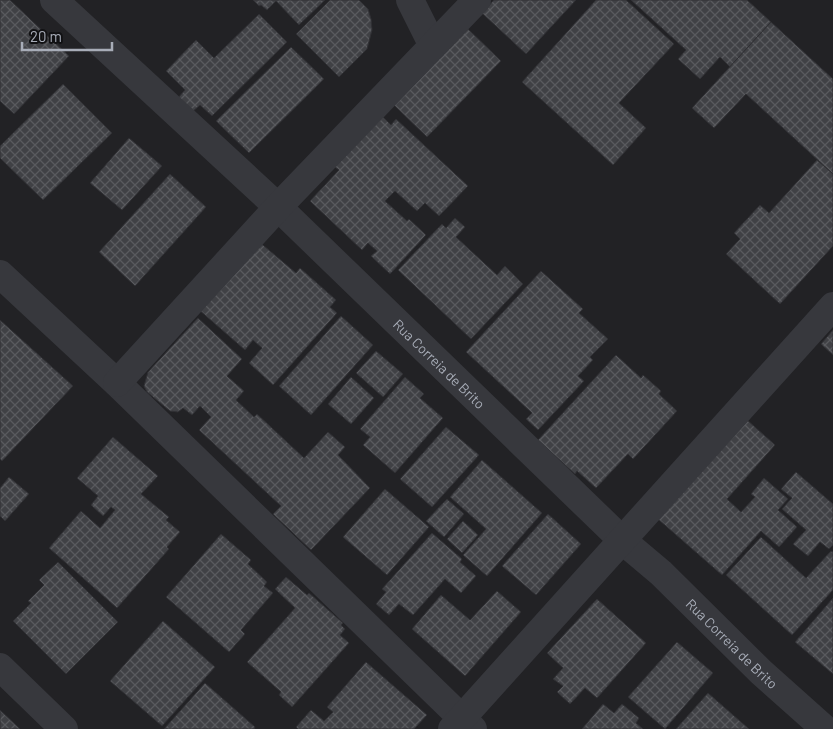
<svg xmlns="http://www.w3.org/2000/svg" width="833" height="729" font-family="Barlow,sans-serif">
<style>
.built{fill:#222225}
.building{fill:url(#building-cross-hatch);stroke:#303034}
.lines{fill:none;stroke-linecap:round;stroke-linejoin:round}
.street{stroke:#37383d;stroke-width:28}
.labels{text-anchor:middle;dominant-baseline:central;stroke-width:4.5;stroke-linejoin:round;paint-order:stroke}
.street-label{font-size:14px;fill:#a8adb8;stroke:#111113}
</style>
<defs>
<pattern id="building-cross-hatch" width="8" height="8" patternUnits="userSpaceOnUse" patternTransform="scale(1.25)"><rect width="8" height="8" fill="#404145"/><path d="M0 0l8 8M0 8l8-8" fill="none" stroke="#595a5e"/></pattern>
</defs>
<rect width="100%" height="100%" fill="#161618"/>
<rect class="built" x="0" y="0" width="833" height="729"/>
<g class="building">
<polygon points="0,0 10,0 69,56 14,114 0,101"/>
<polygon points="253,0 325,0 299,25 276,1 267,10 261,5 259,6"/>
<polygon points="330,0 359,0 368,9 371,19 372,30 367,49 339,77 296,34"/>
<polygon points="494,0 576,0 526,54 482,13"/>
<polygon points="596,0 626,0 674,44 619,103 646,128 613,165 522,82"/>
<polygon points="631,0 747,0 771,22 730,67 720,57 700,79 678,59 686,50"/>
<polygon points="259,14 287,42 212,116 200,105 192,112 178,98 185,90 166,71 196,40 214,58"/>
<polygon points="771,22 833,79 833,174 746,94 714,128 692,108"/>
<polygon points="468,29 501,61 427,137 394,105"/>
<polygon points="291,47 324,79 249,153 216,121"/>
<polygon points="63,84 112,133 43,200 0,158 0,146"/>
<polygon points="382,116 391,125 396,119 468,186 439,216 425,203 417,211 395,191 385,201 407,221 409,219 426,235 390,274 371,256 377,251 368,243 362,250 310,201 339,170 335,167"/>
<polygon points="129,138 162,166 122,210 90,183"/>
<polygon points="817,160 833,174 833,246 780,304 726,254 740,239 734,233 760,205 769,213"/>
<polygon points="170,174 206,207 135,286 99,252"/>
<polygon points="455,218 465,227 456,237 497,275 505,266 523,284 471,339 398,270 442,224 446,228"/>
<polygon points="257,240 296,273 300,268 336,300 330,307 337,313 273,385 249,363 262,348 253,340 245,350 197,308"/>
<polygon points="541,271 583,309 579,313 608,339 590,357 593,360 578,376 584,381 538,430 526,419 532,413 466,352"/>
<polygon points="341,316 373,345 311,415 279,386"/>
<polygon points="198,318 242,359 227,376 244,391 236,400 254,417 257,414 304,458 328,432 345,447 338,455 370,488 311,550 273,514 281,506 199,430 211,417 200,406 192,415 183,408 178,412 170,411 147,392 144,386 148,372"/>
<polygon points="0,320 73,386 2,461 0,459"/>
<polygon points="833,330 833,355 821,344"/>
<polygon points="376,351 403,374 383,397 356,373"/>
<polygon points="616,355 641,378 643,375 661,391 659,394 677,411 633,459 628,454 596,488 577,471 575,474 538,440"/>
<polygon points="351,377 374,398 351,424 328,404"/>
<polygon points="405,377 424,394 420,398 443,418 395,473 363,445 370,437 360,429"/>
<polygon points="746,419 775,445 727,499 741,512 755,497 751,494 764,478 788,499 778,510 797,527 779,547 761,531 722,575 658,519"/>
<polygon points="446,427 479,455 432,507 400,479"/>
<polygon points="113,437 158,476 141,494 169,517 166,520 180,532 167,547 169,549 117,608 49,548 81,511 100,528 115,510 111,507 103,516 91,505 98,496 77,478"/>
<polygon points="482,460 542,513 487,576 463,555 486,529 450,497"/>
<polygon points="796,472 833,504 833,545 829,549 820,542 808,556 793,544 806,530 782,509 792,498 781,489"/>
<polygon points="9,477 29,494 5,521 0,516 0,488"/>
<polygon points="385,489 429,527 387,575 343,537"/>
<polygon points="447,499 464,514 444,537 426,521"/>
<polygon points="548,514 581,544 536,595 502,566"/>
<polygon points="463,521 478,535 462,553 447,539"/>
<polygon points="432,533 462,559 460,562 476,576 461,593 445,579 413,615 399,604 389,615 376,604 386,592 382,589"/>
<polygon points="221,534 251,560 248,564 267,582 264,586 273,593 241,630 245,634 229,652 166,597"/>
<polygon points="761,537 806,578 831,551 833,552 833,590 792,635 726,575"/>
<polygon points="58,562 118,622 66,674 13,621 31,603 28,601 44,585 39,580"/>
<polygon points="286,577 307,595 309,593 343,623 341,625 345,629 340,635 349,643 292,707 279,695 281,692 247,662 295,608 275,589"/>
<polygon points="497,591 521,612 465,676 412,629 441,595 470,620"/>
<polygon points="833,598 833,674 795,642"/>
<polygon points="597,599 646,643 597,698 585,688 570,704 557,692 563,686 553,679 563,668 547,653"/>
<polygon points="163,621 215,667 162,726 110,681"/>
<polygon points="677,642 713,673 665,729 628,697"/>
<polygon points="366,662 427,715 414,729 298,729 296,727 311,710 324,721 333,712 327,707"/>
<polygon points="205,683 255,727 254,729 164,729"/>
<polygon points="708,693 749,729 676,729"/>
<polygon points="603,704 614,713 622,704 639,718 636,723 643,729 582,729"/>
<polygon points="0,710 20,729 0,729"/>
</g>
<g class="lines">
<g class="street">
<path id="s1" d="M54,0L278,207L623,541L661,573L761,672L825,729"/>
<polyline points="410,0 433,46"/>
<polyline points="0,274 117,383 473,729"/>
<polyline points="117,383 278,207 477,0"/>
<polyline points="0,667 64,729"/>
<polyline points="452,729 833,306"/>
</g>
</g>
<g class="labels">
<g class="street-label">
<text stroke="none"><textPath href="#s1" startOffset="530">Rua Correia de Brito</textPath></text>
<text stroke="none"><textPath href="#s1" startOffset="935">Rua Correia de Brito</textPath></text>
</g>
</g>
<path d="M22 42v8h90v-8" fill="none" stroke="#a8adb8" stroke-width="2.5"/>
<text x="30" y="42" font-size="15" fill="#a8adb8" stroke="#111113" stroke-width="4" paint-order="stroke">20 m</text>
</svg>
